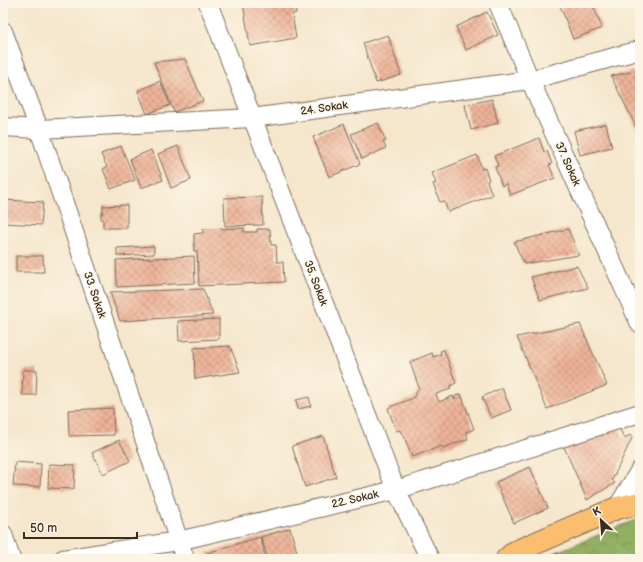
<svg xmlns="http://www.w3.org/2000/svg" width="643" height="562" font-family="'Balsamiq Sans',sans-serif">
<style>
.forest{fill:url(#forest-crowns);stroke:#666c40}
.building{fill:url(#building-cross-hatch)}
.lines{fill:none;stroke-linecap:round;stroke-linejoin:round}
.minor-casing{stroke:#7c6c5b;stroke-width:20}
.major-casing{stroke:#7c6c5b;stroke-width:24}
.path{stroke:#7c6c5b;stroke-width:2.5;stroke-dasharray:3 3;stroke-linecap:butt}
.minor{stroke:#fff;stroke-width:18}
.major{stroke:#fabe6e;stroke-width:22}
.labels{text-anchor:middle;dominant-baseline:central;stroke-width:3;stroke-linejoin:round;paint-order:stroke}
.street-label{font-size:11px;fill:#3b2a1e;stroke:#fcf5e5}
</style>
<defs>
<pattern id="forest-crowns" width="20" height="18" patternUnits="userSpaceOnUse"><rect width="20" height="18" fill="#92af62"/><path d="M2 6a3 3 0 1 1 6 0M12 15a3 3 0 1 1 6 0" fill="none" stroke="#788f50"/></pattern>
<pattern id="building-cross-hatch" width="8" height="8" patternUnits="userSpaceOnUse"><rect width="8" height="8" fill="#efb499"/><path d="M0 0l8 8M0 8l8-8" fill="none" stroke="#c3937c"/></pattern>
</defs>
<rect width="100%" height="100%" fill="#fcf5e5"/>
<filter id="ink" filterUnits="userSpaceOnUse"><feTurbulence type="fractalNoise" baseFrequency=".025" numOctaves="2"/><feDisplacementMap in="SourceGraphic" scale="8" xChannelSelector="R" yChannelSelector="G"/><feConvolveMatrix kernelMatrix="1 2 1 2 8 2 1 2 1" color-interpolation-filters="sRGB"/></filter>
<filter id="wash" filterUnits="userSpaceOnUse"><feTurbulence type="fractalNoise" baseFrequency=".012" numOctaves="4" result="noise"/><feDisplacementMap in="SourceGraphic" scale="16" xChannelSelector="R" yChannelSelector="G"/><feGaussianBlur stdDeviation="0.9" result="paint"/><feColorMatrix in="noise" values="0 0 0 0 0 0 0 0 0 0 0 0 0 0 0 0 0 1.4 0 .05"/><feComposite in="paint" operator="in"/></filter>
<g filter="url(#wash)">
<rect width="100%" height="100%" fill="#f5e6cc"/>
<polygon class="forest" points="640,518 640,559 539,559"/>
<g id="blocks">
<g class="building">
<polygon points="243,3 298,3 298,5 295,6 296,13 292,14 296,38 250,46"/>
<polygon points="559,3 592,3 602,28 573,39"/>
<polygon points="487,12 498,35 466,50 456,27"/>
<polygon points="388,35 401,75 376,83 363,43"/>
<polygon points="185,59 203,101 174,112 154,62"/>
<polygon points="640,70 640,135 611,76"/>
<polygon points="160,81 170,105 147,114 138,91"/>
<polygon points="492,99 498,123 471,130 465,105"/>
<polygon points="378,123 386,141 383,142 386,148 362,159 351,134"/>
<polygon points="344,124 360,164 329,177 313,137"/>
<polygon points="606,124 612,147 580,155 574,131"/>
<polygon points="539,138 544,152 547,151 552,164 549,165 555,178 510,195 506,184 502,186 495,167 498,166 494,156"/>
<polygon points="121,146 135,180 111,189 103,169 107,167 101,154"/>
<polygon points="178,146 191,180 171,188 158,154"/>
<polygon points="151,150 163,180 141,188 130,159"/>
<polygon points="477,155 482,169 485,168 489,180 487,181 492,195 448,212 444,201 440,202 433,184 436,183 432,173"/>
<polygon points="262,197 263,225 225,226 224,198"/>
<polygon points="3,200 43,202 41,225 3,223"/>
<polygon points="127,205 127,228 103,228 103,219 101,219 101,213 103,213 103,206"/>
<polygon points="244,228 244,232 257,232 257,229 270,229 271,245 276,245 277,262 283,262 284,282 199,286 197,251 194,251 194,234 203,233 203,229"/>
<polygon points="568,229 579,255 524,264 514,242"/>
<polygon points="154,246 154,254 117,256 117,248"/>
<polygon points="16,256 43,256 44,272 16,272"/>
<polygon points="194,256 195,283 117,287 116,260"/>
<polygon points="577,266 588,288 540,300 531,277"/>
<polygon points="203,289 213,315 120,321 110,292"/>
<polygon points="219,319 219,339 179,341 178,321"/>
<polygon points="580,324 607,385 547,409 517,337"/>
<polygon points="230,346 240,372 195,379 194,348"/>
<polygon points="444,350 456,383 450,386 451,389 436,394 439,402 453,396 454,399 456,398 455,396 461,394 474,429 466,432 468,439 443,448 442,446 412,457 403,434 402,434 400,430 396,431 388,408 413,398 419,388 410,362 432,353 433,357 441,354 440,351"/>
<polygon points="23,370 37,370 36,395 22,395"/>
<polygon points="502,388 511,410 491,418 482,397"/>
<polygon points="309,397 311,406 298,409 296,400"/>
<polygon points="113,408 114,435 69,436 68,410"/>
<polygon points="617,423 624,438 631,435 633,436 612,480 615,483 587,500 562,442"/>
<polygon points="323,436 336,477 305,487 292,446"/>
<polygon points="119,440 130,461 103,474 92,453"/>
<polygon points="15,462 41,464 40,487 13,486"/>
<polygon points="49,464 75,465 74,489 48,488"/>
<polygon points="530,467 548,508 514,523 496,482"/>
<polygon points="290,528 299,559 268,559 261,537"/>
<polygon points="260,537 266,559 209,559 207,553"/>
</g>
</g>
</g>
<g filter="url(#ink)">
<use href="#blocks" fill-opacity="0" stroke="#7c6c5b" stroke-width="1"/>
<g class="lines">
<defs>
<g id="minor">
<polyline points="208,3 396,490 430,559"/>
<polyline points="498,3 530,80 640,324"/>
<polyline points="3,31 39,129 185,559"/>
<polyline points="3,127 39,129 252,118 530,80 640,50"/>
<polyline points="617,508 640,470"/>
<polyline points="3,534 11,559"/>
<polyline points="63,559 178,541 396,490 640,413"/>
</g>
<polyline id="major" points="507,559 515,552 617,508 640,503"/>
</defs>
<use href="#minor" class="minor-casing"/>
<use href="#major" class="major-casing"/>
<polyline class="path" points="557,553 559,559"/>
<use href="#minor" class="minor"/>
<use href="#major" class="major"/>
</g>
</g>
<g class="labels">
<g class="street-label">
<text transform="translate(324 108) rotate(-8)">24. Sokak</text>
<text transform="translate(568 164) rotate(66)">37. Sokak</text>
<text transform="translate(316 283) rotate(69)">35. Sokak</text>
<text transform="translate(95 295) rotate(71)">33. Sokak</text>
<text transform="translate(355 499) rotate(-13)">22. Sokak</text>
</g>
</g>
<rect width="643" height="562" fill="none" stroke="#fcf5e5" stroke-width="16"/>
<g transform="translate(601 520) rotate(334)" stroke="#fcf5e5" stroke-width="3" paint-order="stroke">
<path d="M0-3L7 15L0 10L-7 15Z" fill="#3b2a1e"/>
<text y="-6" font-size="11" font-weight="bold" text-anchor="middle" fill="#3b2a1e">K</text>
</g>
<path d="M24 532v6h113v-6" fill="none" stroke="#3b2a1e" stroke-width="2"/>
<text x="30" y="532" font-size="12" fill="#3b2a1e" stroke="#fcf5e5" stroke-width="3" paint-order="stroke">50 m</text>
</svg>
